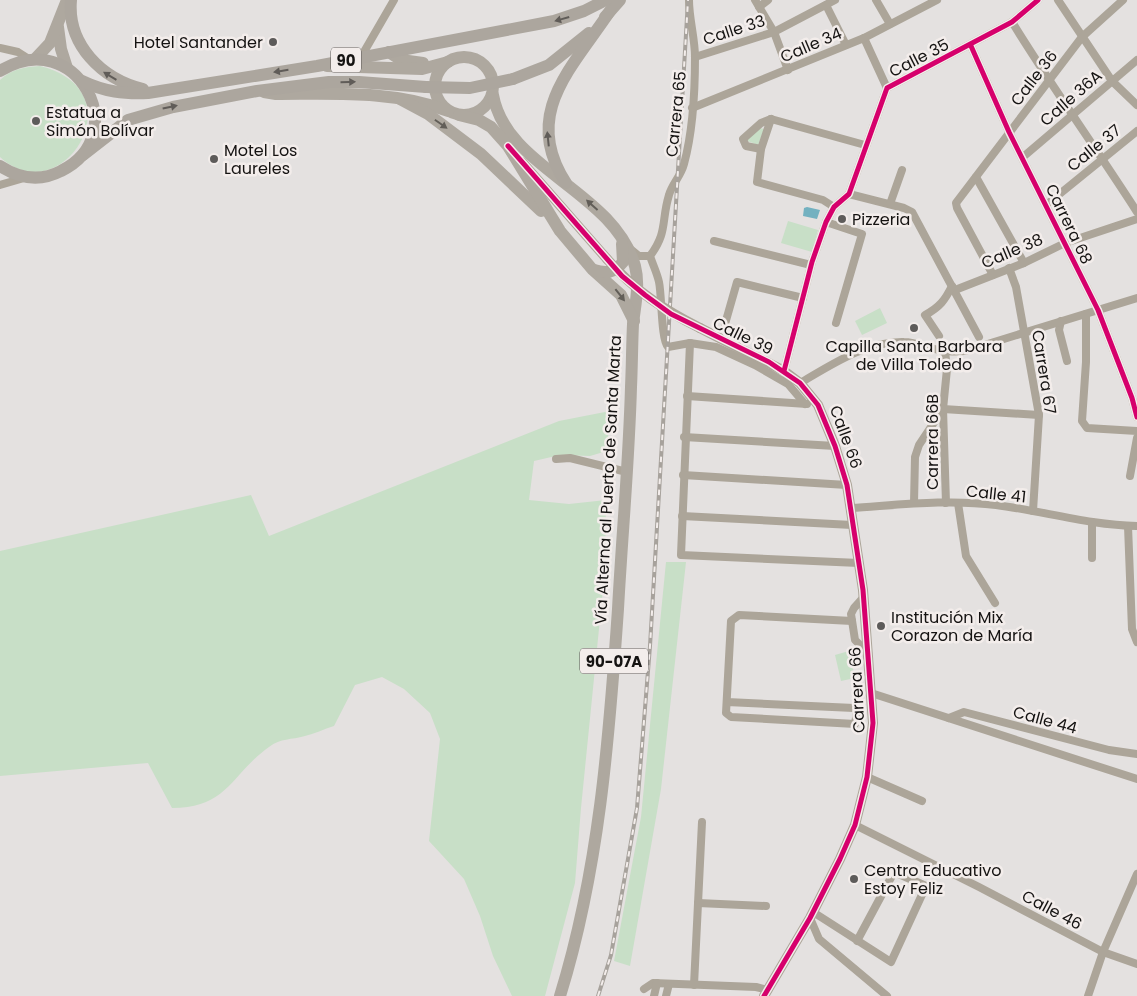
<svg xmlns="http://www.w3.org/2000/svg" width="1137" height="996" font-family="Poppins,sans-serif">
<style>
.green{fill:#c8dfc7}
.water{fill:#73b1c0}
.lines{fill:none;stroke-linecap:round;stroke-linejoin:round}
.minor{stroke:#aca599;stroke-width:8}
.tertiary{stroke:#aca599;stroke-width:10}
.primary{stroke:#aea89f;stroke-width:12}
.trunk{stroke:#aca69e;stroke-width:12}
.rail-casing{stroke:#a7a29c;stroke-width:4}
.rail{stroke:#f3edeb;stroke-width:2;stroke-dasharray:5.5;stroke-linecap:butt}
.tertiary-bridge{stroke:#aca599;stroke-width:10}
.trunk-bridge{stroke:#aca69e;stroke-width:12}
.cycleway-casing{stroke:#f3edeb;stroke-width:8}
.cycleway{stroke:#d6006c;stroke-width:5}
.oneway{fill:#605c58}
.oneway2{fill:#625e58}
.poi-dot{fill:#5d5b5a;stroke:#f3edeb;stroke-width:2}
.labels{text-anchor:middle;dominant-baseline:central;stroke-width:5;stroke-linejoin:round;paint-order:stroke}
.shield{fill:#f3edeb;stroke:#585453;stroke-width:1}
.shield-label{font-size:15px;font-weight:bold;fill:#151312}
.street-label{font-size:16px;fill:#151312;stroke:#f3edeb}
.poi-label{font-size:16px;fill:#151312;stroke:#f3edeb;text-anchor:start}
</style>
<rect width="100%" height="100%" fill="#e4e1e0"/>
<g class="green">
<path d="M40,66C140,91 61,214 0,157V80C12,69 24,67 40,66Z"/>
<polygon points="760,128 764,129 758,145 745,140"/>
<polygon points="788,221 818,230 812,252 781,243"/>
<polygon points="880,308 887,323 862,335 855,321"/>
<path d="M610,411L607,451L590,456L560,455L534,461L529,500L569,504L606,500L605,569L581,808L575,883L545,996H512L493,956L480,916L464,879L429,841L440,739L430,713L404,689L382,677L355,685L334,726C324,729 314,734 305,736C291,740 281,738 269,747C231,774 228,808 172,808L148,763L0,776V551L251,495L269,536L559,421Z"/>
<polygon points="666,562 686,562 661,789 630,966 614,961 641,817"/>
<polygon points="849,651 855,678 841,681 835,655"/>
</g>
<polygon class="water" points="807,207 820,210 817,219 803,216 804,208"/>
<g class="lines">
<g class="minor">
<path d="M689,0C689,19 695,38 695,57C695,92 693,131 684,164C681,176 672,184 669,195C661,221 668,232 650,256C653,265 657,273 659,282C662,296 661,340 668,347L690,343L716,347L755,365L788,384L805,404"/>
<polyline points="755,0 774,32 788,70"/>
<polyline points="876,0 890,24"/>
<polyline points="1058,0 1112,81 1137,105"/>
<polyline points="826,5 846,45"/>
<polyline points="759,7 768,0"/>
<path d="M1012,22C1052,87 1096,148 1137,212"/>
<polyline points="864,38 887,88"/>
<polyline points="971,46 1009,132 1098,310 1132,398 1137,417"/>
<polyline points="0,48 18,52 29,59"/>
<polyline points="361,57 394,0"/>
<polyline points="695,57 774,32 835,0"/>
<polyline points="692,108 864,38 937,0"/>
<polyline points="771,119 761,149 757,182 823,200 834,207"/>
<polyline points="771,119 865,145"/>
<polyline points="761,149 746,146 743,139 761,123 771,119"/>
<polyline points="1023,157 1137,60"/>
<polyline points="976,177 1024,263"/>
<polyline points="0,185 24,178"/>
<polyline points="849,194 904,208 912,212 979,337"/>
<polyline points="890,204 902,170"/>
<polyline points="1046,205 1137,131"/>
<polyline points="826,222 862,234 836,323"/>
<polyline points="714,241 811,265"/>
<polyline points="628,247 639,256 650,256"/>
<polyline points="1009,268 1016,287 1039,415 1033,511"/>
<polyline points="993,275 957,208 956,203 1082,37 1123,0"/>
<polyline points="955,290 1024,263 1065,243 1137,219"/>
<polyline points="1086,314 1086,362 1082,421 1087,428 1137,431"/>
<polyline points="1061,321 1059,330 1067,361"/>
<polyline points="725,324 737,282 803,298"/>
<path d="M939,336L925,315C940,307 945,300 952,286"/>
<polyline points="690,343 681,555 859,563"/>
<polyline points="945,351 947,369 943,409 946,503"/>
<polyline points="784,371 812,262 826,222 834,207 849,194 887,88 1012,22 1038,0"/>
<path d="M800,383C831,365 866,341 904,342C918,342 931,350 945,351C952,352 959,351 965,351L1137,298"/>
<polyline points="687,396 807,404"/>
<polyline points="684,437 835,446"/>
<polyline points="556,459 570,458 627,472"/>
<polyline points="683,475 847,485"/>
<polyline points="1130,476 1137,438"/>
<polyline points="914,503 915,457 919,445 943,409 1039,415"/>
<polyline points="958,503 966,556 995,603"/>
<path d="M851,508C899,505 948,499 996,505C1043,511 1089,525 1137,526"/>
<polyline points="682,516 852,525"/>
<polyline points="1128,526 1132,629 1137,642"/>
<polyline points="1092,558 1092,522"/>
<polyline points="863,598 854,608 851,614 855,640 868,653"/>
<polyline points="871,693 1137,779"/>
<polyline points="727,702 854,708 857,711 855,724 731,717 726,713 731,621 739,615 852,621"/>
<polyline points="949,718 964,712 1109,750 1137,754"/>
<polyline points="867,777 922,801"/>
<polyline points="855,825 979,887 1103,952 1137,964"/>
<polyline points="698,903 766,906"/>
<polyline points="813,912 891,962 926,886 894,872 857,941"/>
<polyline points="810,918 819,939 887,996"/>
<polyline points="694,985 702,822"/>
<polyline points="644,989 653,983 756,987 768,990"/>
<polyline points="654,996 657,983"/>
<polyline points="666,996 669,984"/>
<polyline points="1088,996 1103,952 1137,874"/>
</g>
<g class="tertiary">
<polyline points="522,162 607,259"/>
<polyline points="700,328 784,371 800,383 818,405 835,446 847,485 863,590 873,723 867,777 855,825 840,859 810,918 764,996"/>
</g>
<g class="primary">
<polyline points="58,27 61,49 67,68"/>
<polyline points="389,52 401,60 423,63"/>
<circle cx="464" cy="86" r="29"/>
<polyline points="35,59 50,43 67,0"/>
<polyline points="327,66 422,69 448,62"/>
<path d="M264,92L276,94C333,94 394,90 448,111"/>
<path d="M493,95C506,169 613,190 635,266C640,285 635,305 633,324C632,345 632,366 631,387C629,461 622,535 618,609C609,740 599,870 560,996"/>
<polyline points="400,99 428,114 481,154 541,211"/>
<polyline points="459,115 479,120 491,127 508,146 560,231 592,269 621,295 634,321"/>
<path d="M594,270C606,274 614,273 623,262L622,244"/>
</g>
<g class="trunk">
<path d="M71,0C67,45 102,79 143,89"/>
<polyline points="605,17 620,0"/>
<path d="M0,71C76,24 135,135 61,171C40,182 20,179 0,166"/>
<polyline points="513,79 549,65 589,33"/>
<path d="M82,81C105,92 124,94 148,93L317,66L554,21L584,11L606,0"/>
<polyline points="83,155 128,120 173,107 257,91 329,82 359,82 426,87"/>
<path d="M566,183C521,114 572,68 610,11"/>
</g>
<defs>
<polyline id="rail" points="598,996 611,955 637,808 650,646 688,0"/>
</defs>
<use href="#rail" class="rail-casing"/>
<use href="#rail" class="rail"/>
<path class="tertiary-bridge" d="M607,259C634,290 664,310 700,328"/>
<polyline class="trunk-bridge" points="426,87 470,88 513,79"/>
<defs>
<g id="cycleway">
<polyline points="971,46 1009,132 1098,310 1132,398 1137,417"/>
<polyline points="508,146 622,276 645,295 671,314 769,362 800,383 818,405 835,446 847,485 863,590 873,723 867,777 855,825 840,859 810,918 764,996"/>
<polyline points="784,371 812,262 826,222 834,207 849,194 887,88 1012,22 1038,0"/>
</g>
</defs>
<use href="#cycleway" class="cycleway-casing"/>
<use href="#cycleway" class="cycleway"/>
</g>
<defs><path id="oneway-solid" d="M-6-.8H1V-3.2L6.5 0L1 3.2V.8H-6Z" transform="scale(1.25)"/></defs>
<g class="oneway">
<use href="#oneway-solid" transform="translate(562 19) rotate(164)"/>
<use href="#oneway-solid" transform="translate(281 71) rotate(171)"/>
<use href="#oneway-solid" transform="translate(110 76) rotate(-149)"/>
<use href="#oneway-solid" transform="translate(348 82) rotate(-1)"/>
<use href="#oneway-solid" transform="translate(170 107) rotate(-12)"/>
<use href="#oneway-solid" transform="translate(548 139) rotate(-96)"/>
</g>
<g class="oneway2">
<use href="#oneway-solid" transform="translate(441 124) rotate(35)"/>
<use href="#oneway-solid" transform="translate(592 205) rotate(-138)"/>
<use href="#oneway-solid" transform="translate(620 295) rotate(52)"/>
</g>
<g class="poi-dot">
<circle cx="273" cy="42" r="5"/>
<circle cx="36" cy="121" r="5"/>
<circle cx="214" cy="159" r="5"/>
<circle cx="842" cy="219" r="5"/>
<circle cx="914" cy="328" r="5"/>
<circle cx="881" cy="626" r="5"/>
<circle cx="854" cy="879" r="5"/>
</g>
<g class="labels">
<g class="shield">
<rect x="331" y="47.5" width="30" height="25" rx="4"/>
<rect x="580" y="648.5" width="68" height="25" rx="4"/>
</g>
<g class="shield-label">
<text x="346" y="60">90</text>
<text x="614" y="661">90-07A</text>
</g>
<g class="street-label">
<text transform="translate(734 30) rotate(-18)">Calle 33</text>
<text transform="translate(811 45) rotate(-23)">Calle 34</text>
<text transform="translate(919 58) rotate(-27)">Calle 35</text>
<text transform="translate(1034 78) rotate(-52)">Calle 36</text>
<text transform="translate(1071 98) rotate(-41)">Calle 36A</text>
<text transform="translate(676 114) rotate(-84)">Carrera 65</text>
<text transform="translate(1094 148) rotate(-39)">Calle 37</text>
<text transform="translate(1069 224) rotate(64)">Carrera 68</text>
<text transform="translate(1012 251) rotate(-23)">Calle 38</text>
<text transform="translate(743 336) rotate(26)">Calle 39</text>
<text transform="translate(1044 372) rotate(81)">Carrera 67</text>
<text transform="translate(846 437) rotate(70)">Calle 66</text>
<text transform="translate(932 442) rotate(-90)">Carrera 66B</text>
<text transform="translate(608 480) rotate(-87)">Vía Alterna al Puerto de Santa Marta</text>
<text transform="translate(996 494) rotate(6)">Calle 41</text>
<text transform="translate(857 690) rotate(-93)">Carrera 66</text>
<text transform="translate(1045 720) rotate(15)">Calle 44</text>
<text transform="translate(1052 910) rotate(28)">Calle 46</text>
</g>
<g class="poi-label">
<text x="263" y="42" text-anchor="end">Hotel Santander</text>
<text x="46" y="112">Estatua a<tspan x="46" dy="18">Simón Bolívar</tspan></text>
<text x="224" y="150">Motel Los<tspan x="224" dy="18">Laureles</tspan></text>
<text x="852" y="219">Pizzeria</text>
<text x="914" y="346" text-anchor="middle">Capilla Santa Barbara<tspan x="914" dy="18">de Villa Toledo</tspan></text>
<text x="891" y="617">Institución Mix<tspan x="891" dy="18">Corazon de María</tspan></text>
<text x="864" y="870">Centro Educativo<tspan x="864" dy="18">Estoy Feliz</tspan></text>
</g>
</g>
</svg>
